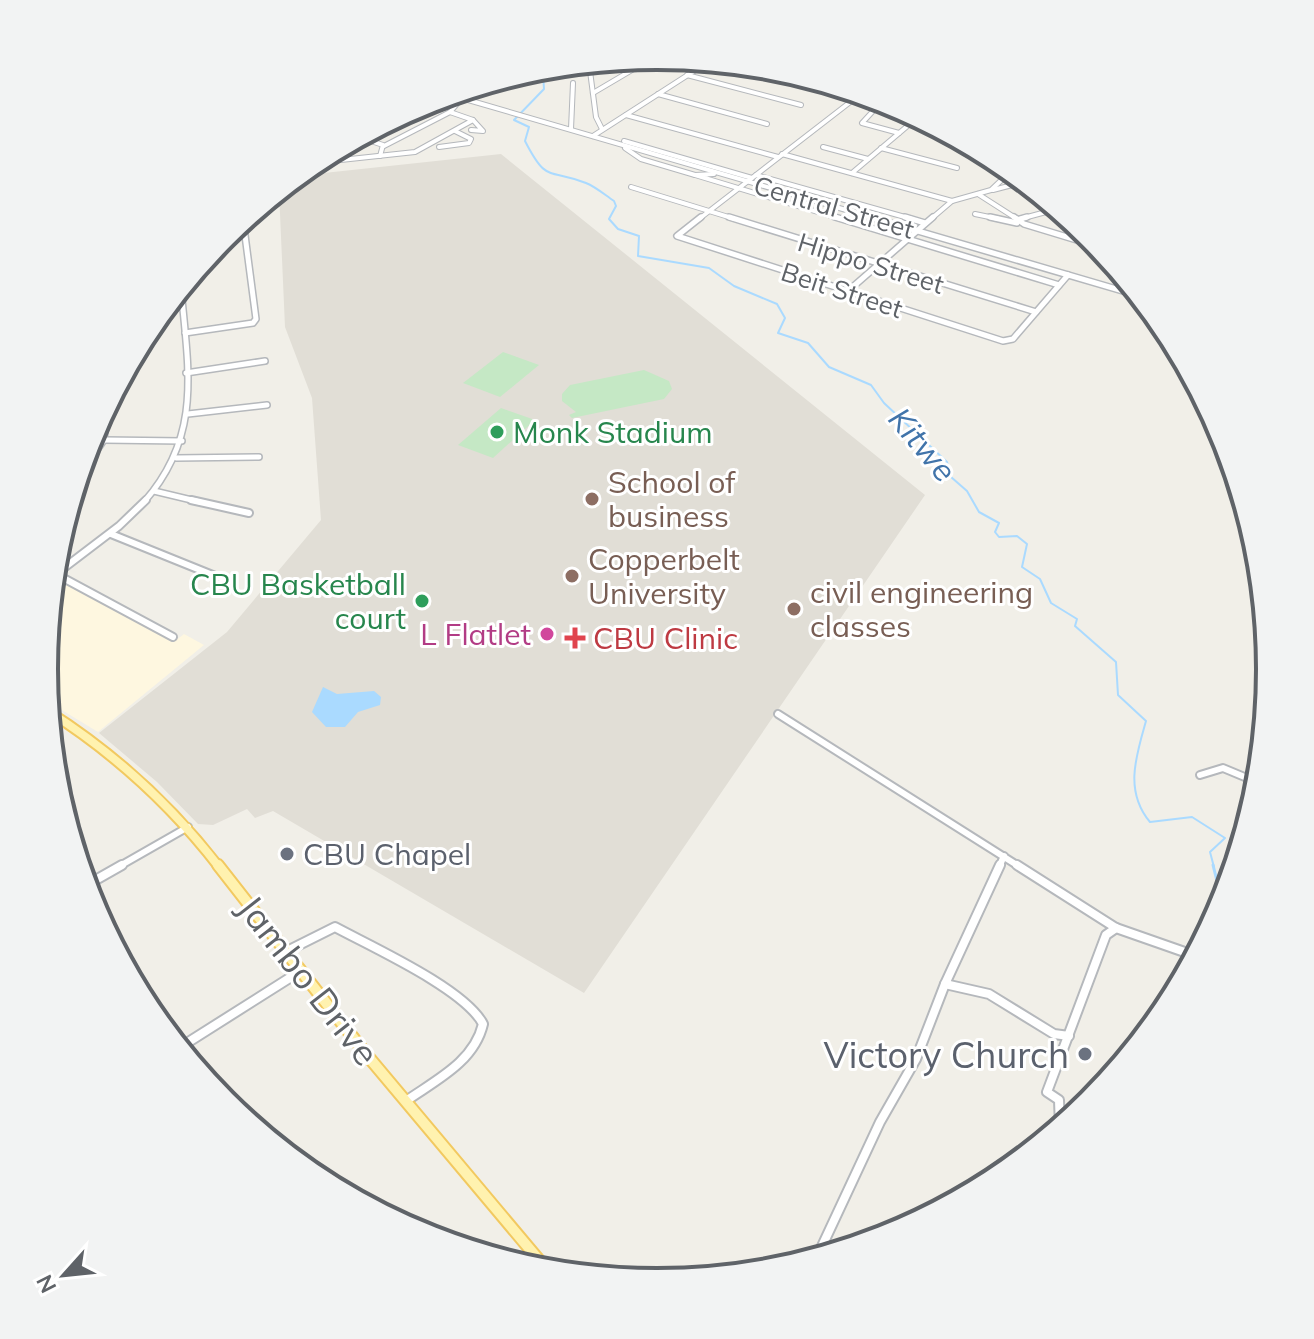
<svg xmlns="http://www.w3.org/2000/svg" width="1314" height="1339" font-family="Mulish,sans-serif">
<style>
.commercial{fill:#fef7e0}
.education{fill:#e1ded6}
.green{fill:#c5e8c5}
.water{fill:#aadaff}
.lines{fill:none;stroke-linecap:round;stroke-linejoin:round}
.stream-far1{stroke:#aadaff;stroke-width:2}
.stream{stroke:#aadaff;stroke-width:3}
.minor-far3-casing{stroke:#b5b8bc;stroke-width:6}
.minor-far2-casing{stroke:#b5b8bc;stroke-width:8}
.minor-far1-casing{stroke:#b5b8bc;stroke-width:10}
.minor-casing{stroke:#b5b8bc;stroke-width:12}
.major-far1-casing{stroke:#f2c960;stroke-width:12}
.major-casing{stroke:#f2c960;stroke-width:14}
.minor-far3{stroke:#fff;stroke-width:4}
.minor-far2{stroke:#fff;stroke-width:5}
.minor-far1{stroke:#fff;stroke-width:6}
.minor{stroke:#fff;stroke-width:8}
.major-far1{stroke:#fff2af;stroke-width:8}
.major{stroke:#fff2af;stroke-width:10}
.leisure-dot{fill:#2e9e5b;stroke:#fff;stroke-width:3}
.education-dot{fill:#8d6e63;stroke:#fff;stroke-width:3}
.hotel-dot{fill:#d1479c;stroke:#fff;stroke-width:3}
.health-dot{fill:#e0444e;stroke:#fff;stroke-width:3}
.worship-dot{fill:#6b7280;stroke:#fff;stroke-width:3}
.labels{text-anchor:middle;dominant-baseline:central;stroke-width:6;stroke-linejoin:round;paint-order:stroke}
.far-street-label{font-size:26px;fill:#5f6368;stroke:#fff}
.leisure-label{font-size:30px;fill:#27864d;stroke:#fff;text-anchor:start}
.education-label{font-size:30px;fill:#785e54;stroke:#fff;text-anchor:start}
.hotel-label{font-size:30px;fill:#b23c85;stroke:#fff;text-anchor:end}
.health-label{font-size:30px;fill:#be3a42;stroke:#fff;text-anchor:start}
.worship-label{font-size:30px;fill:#5b616d;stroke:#fff;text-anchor:start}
.water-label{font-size:32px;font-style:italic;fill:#4174aa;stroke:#fff}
.near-street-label{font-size:36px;fill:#5f6368;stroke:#fff}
.near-worship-label{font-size:36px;fill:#5b616d;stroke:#fff;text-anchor:end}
.rim{fill:none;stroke:#5f6368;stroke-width:4}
</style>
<rect width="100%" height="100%" fill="#f1efe8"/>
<polygon class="commercial" points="53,575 175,641 184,634 204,645 98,732 47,701 44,669"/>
<polygon class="education" points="501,154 925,495 584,993 273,811 255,818 247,809 213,825 198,824 157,782 99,733 227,632 321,520 312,398 285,327 279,191 296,176"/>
<g class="green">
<polygon points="503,352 539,365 500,397 463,383"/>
<polygon points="644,370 669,381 672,389 664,399 572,418 569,415 576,412 562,401 562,394 570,385"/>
<polygon points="501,408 535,420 493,458 458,445"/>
</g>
<polygon class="water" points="323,687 337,694 374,691 381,697 380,705 358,712 345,727 326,727 312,712"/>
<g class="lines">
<path class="stream-far1" d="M547,67L543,74L544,89L514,120L529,127L525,141C547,184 548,168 586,183C596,187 605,195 614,201L616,206L609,219L618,229L639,236L638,256L709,268L734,286L777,304L785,318L778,333L808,343L829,367L871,385L884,403L947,462L951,477L967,491L979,512L999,523L995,532L999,537L1017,536L1027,544L1022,567L1040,579L1051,603L1077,619L1075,626L1116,662L1118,695L1146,721C1136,756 1124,791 1150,822L1192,817L1225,838L1210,852L1214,867"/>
<polyline class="stream" points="1213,865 1223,905"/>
<defs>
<g id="minor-far3">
<polyline points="750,68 858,96"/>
<polyline points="590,71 596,117 602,129"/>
<polyline points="687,75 801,105"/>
<polyline points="593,93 654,57"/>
<polyline points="658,94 767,124"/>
<polyline points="451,95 877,219"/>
<polyline points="874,110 862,123 899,133"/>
<polyline points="626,115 778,157"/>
<polyline points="571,129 573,83"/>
<polyline points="471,130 483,131 473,120"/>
<polyline points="593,136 708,62"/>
<polyline points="359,137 383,145 380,156"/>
<polyline points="624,141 752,178"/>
<polyline points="347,143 363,139"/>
<polyline points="384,146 450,112"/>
<polyline points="439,147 469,143 471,139 455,131"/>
<polyline points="823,147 868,159"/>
<polyline points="625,148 641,159 695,175"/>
<polyline points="881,148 957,168"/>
<polyline points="782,154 952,201"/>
<polyline points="313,163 415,152 473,120 450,112 462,98"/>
<polyline points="852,173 911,123 939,128"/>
<polyline points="714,174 695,175 841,219"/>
<polyline points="756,175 912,219"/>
<polyline points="631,187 735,219"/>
<polyline points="993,190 1024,182"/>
<polyline points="978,194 1017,219"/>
<polyline points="975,214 999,219"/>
<polyline points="699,219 858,96"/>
<polyline points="931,219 952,201 991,190 1011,171"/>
<polyline points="1020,219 1057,209"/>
</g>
<g id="minor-far2">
<polyline points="701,217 677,236 1003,341 1013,339 1068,275"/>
<polyline points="729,217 1036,312"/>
<polyline points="835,217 1059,285"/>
<polyline points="870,217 1140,296"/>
<polyline points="905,217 925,223"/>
<polyline points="990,217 1017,223"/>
<polyline points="1014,217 1024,224 1080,241 1114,265"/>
<polyline points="1017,220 1027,217"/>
<polyline points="848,291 933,217"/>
<polyline points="185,333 253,323 256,319 243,220"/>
<polyline points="186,373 265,361"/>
<polyline points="188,414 267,405"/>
<polyline points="104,440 182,441"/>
<polyline points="176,458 259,457"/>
<polyline points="77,479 104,440 108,403"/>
<polyline points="154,491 200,502"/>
<path d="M144,502C203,435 188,369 181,288"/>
</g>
<g id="minor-far1">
<polyline points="191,500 249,513"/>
<polyline points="111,534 225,580"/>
<polyline points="54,573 173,637"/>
<polyline points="56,574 119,526 146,500"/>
<polyline points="778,714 1020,867"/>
<polyline points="1266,714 1267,704"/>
<polyline points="1200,775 1223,768 1259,783"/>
<polyline points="118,867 188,827"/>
<polyline points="999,867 1004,856"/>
</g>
<g id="minor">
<polyline points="1017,865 1116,928 1196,956"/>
<polyline points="85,886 122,865"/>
<path d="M285,952L335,927C372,947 465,989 483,1024C474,1062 436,1080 406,1101"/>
<polyline points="945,984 989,994 1054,1034 1069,1036"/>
<polyline points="179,1048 299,972"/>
<polyline points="1060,1128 1059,1100 1047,1092 1106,935 1116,928"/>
<polyline points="816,1259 880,1122 916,1059 945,984 1000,865"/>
</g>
<path id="major-far1" d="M48,711C114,753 171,805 219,867"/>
<polyline id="major" points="218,865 366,1054 549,1272"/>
</defs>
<use href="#minor-far3" class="minor-far3-casing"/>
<use href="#minor-far2" class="minor-far2-casing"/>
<use href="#minor-far1" class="minor-far1-casing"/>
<use href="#minor" class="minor-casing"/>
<use href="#major-far1" class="major-far1-casing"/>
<use href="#major" class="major-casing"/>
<use href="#minor-far3" class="minor-far3"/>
<use href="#minor-far2" class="minor-far2"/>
<use href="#minor-far1" class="minor-far1"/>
<use href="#minor" class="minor"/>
<use href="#major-far1" class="major-far1"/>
<use href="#major" class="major"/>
</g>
<g class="leisure-dot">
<circle cx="497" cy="432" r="8"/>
<circle cx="422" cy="601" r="8"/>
</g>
<g class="education-dot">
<circle cx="592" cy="499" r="8"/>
<circle cx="572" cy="576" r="8"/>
<circle cx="794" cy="609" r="8"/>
</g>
<circle class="hotel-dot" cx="547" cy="634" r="8"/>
<path class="health-dot" d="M571 626h8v8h8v8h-8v8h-8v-8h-8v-8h8z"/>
<g class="worship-dot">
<circle cx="287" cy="854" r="8"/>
<circle cx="1085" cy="1054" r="8"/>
</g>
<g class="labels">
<g class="far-street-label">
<text transform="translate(834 207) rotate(16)">Central Street</text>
<text transform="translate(871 263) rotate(17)">Hippo Street</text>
<text transform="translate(842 290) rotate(18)">Beit Street</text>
</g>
<g class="leisure-label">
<text x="513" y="432">Monk Stadium</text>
<text x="406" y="584" text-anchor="end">CBU Basketball<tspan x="406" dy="34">court</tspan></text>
</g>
<g class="education-label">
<text x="608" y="482">School of<tspan x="608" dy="34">business</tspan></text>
<text x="588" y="559">Copperbelt<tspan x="588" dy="34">University</tspan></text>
<text x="810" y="592">civil engineering<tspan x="810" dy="34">classes</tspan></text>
</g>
<g class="hotel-label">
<text x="531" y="634">L Flatlet</text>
</g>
<g class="health-label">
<text x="593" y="638">CBU Clinic</text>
</g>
<g class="worship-label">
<text x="303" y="854">CBU Chapel</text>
</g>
<g class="water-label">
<text transform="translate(923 444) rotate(50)">Kitwe</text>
</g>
<g class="near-street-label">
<text transform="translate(309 980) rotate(52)">Jambo Drive</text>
</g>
<g class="near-worship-label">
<text x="1069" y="1054">Victory Church</text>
</g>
</g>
<path d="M0 0H1314V1339H0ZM58 669a599 599 0 1 1 1198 0a599 599 0 1 1-1198 0Z" fill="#f2f3f3" fill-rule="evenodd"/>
<path class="rim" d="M58 669a599 599 0 1 1 1198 0a599 599 0 1 1-1198 0Z"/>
<g transform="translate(64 1275) rotate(243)" stroke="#ffffff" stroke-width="6" paint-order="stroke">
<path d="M0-6L14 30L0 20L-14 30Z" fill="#5f6368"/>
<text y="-12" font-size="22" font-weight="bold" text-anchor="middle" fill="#5f6368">N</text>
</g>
</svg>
